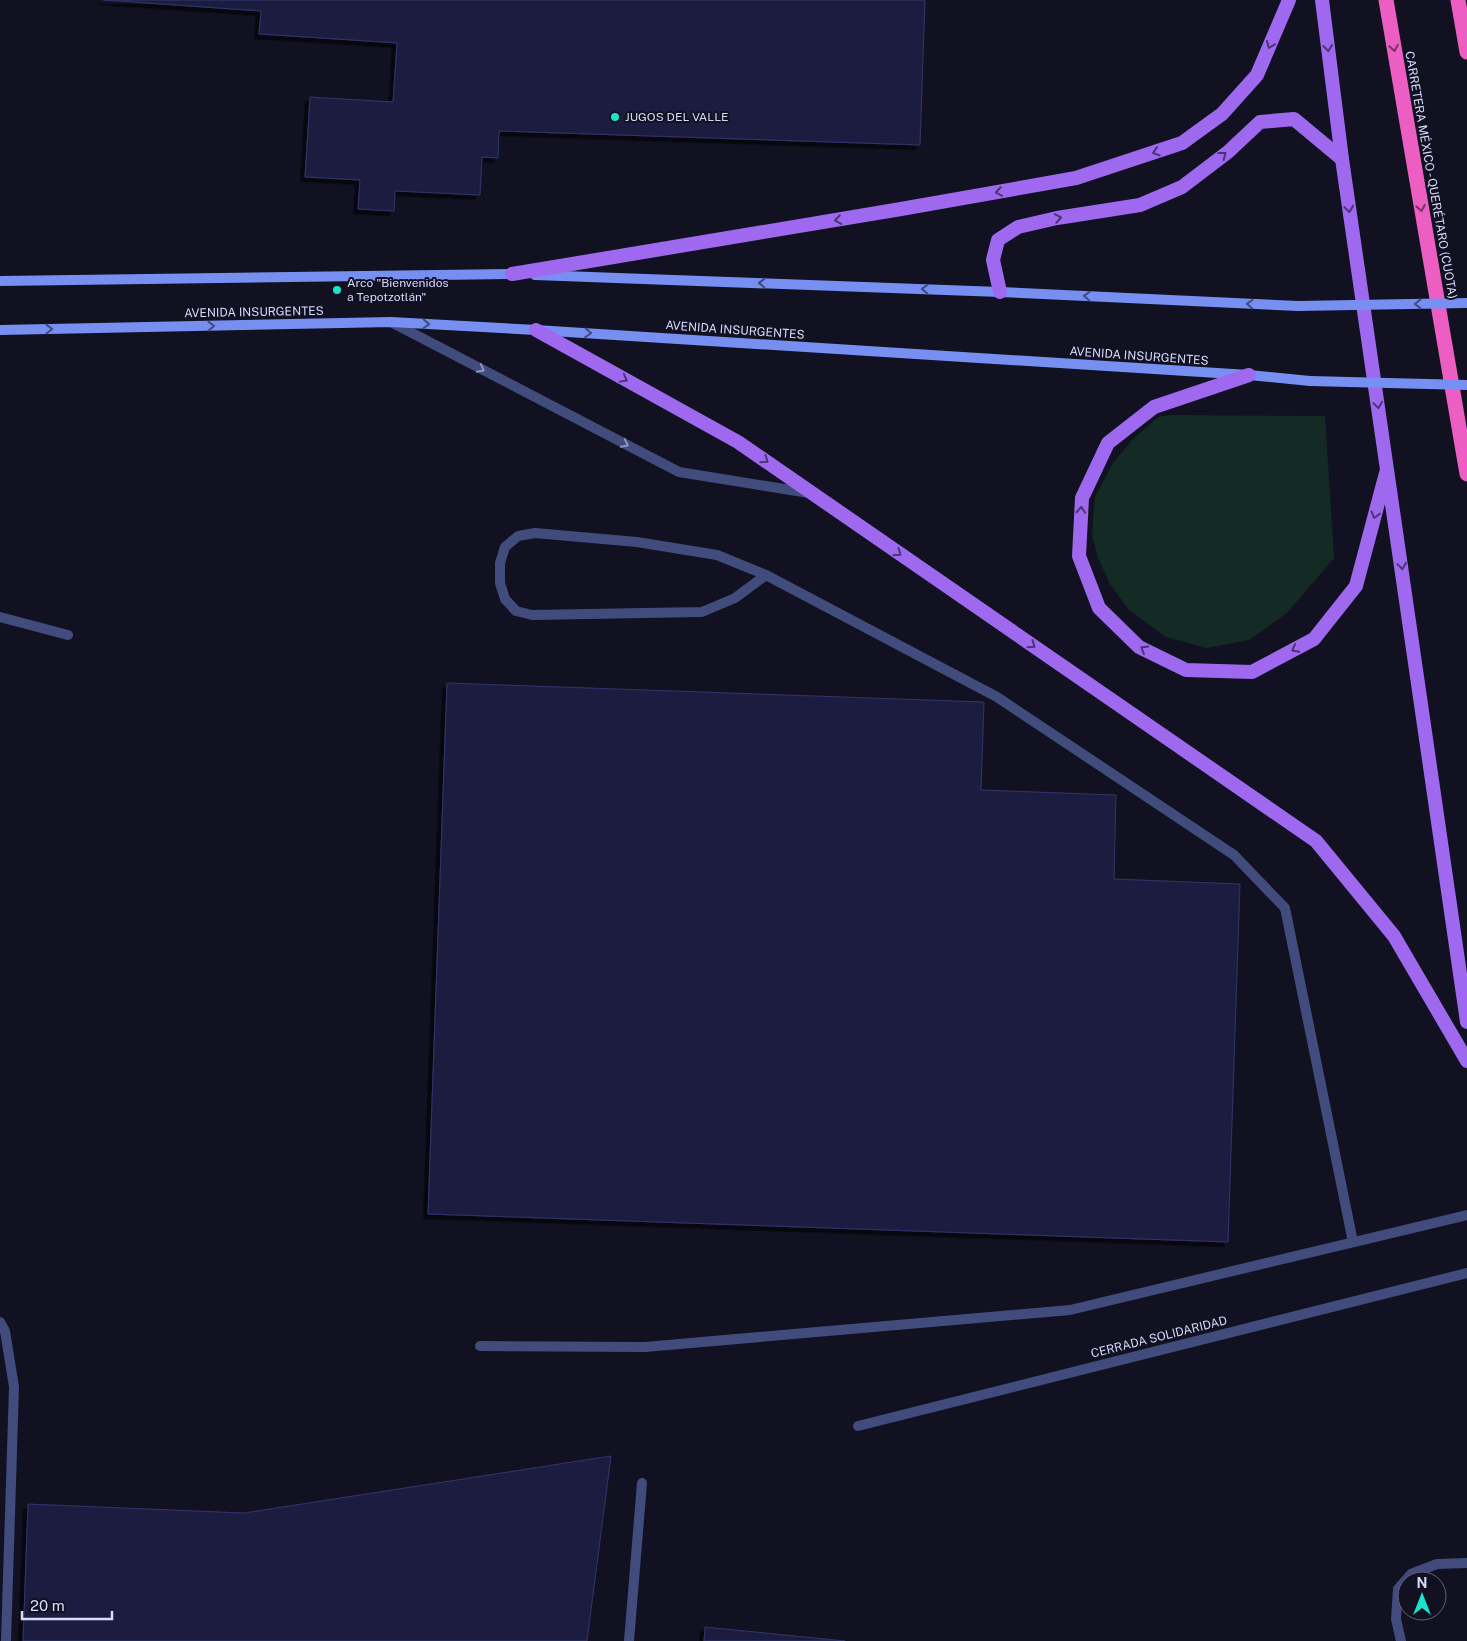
<svg xmlns="http://www.w3.org/2000/svg" width="1467" height="1641" font-family="'Public Sans',sans-serif">
<style>
.green{fill:#142b25}
.building{fill:#1f1f41;stroke:#33346b;filter:url(#shadow)}
.lines{fill:none;stroke-linecap:round;stroke-linejoin:round}
.service{stroke:#414c7c;stroke-width:10}
.minor{stroke:#414c7c;stroke-width:10}
.tertiary{stroke:#414c7c;stroke-width:10}
.secondary{stroke:#778ff0;stroke-width:10}
.primary{stroke:#9f69ef;stroke-width:14}
.motorway{stroke:#ed5ec3;stroke-width:15}
.secondary-bridge{stroke:#778ff0;stroke-width:10}
.oneway{stroke:#4a3474}
.oneway2{stroke:#74346a}
.oneway3{stroke:#3f4a7f}
.oneway4{stroke:#8c93bc}
.poi-dot{fill:#19e4cb;stroke:#112;stroke-width:2}
.labels{text-anchor:middle;dominant-baseline:central;stroke-width:4;stroke-linejoin:round;paint-order:stroke}
.poi-label{font-size:12px;fill:#d6dafb;stroke:#112;text-anchor:start}
.street-label{font-size:12px;fill:#d6dafb;stroke:#112}
</style>
<defs>
<filter id="shadow"><feDropShadow dx="-4.5" dy="4.5" stdDeviation="0" flood-color="#0009"/></filter>
</defs>
<rect width="100%" height="100%" fill="#112"/>
<polygon class="green" points="1170,415 1325,416 1334,558 1287,613 1249,640 1206,648 1166,637 1128,609 1110,584 1098,558 1092,534 1095,497 1113,463 1132,440 1158,417"/>
<g class="building">
<polygon points="103,0 925,0 920,145 499,131 498,158 482,157 480,195 395,191 394,211 358,209 360,180 305,177 310,97 393,102 397,43 259,34 261,11"/>
<polygon points="447,683 984,702 981,790 1116,795 1114,879 1240,884 1228,1242 428,1214"/>
<polygon points="611,1456 587,1641 23,1641 28,1504 244,1513"/>
<polygon points="705,1627 845,1641 704,1641"/>
</g>
<g class="lines">
<g class="service">
<polyline points="391,322 679,472 809,493"/>
<polyline points="766,575 735,598 702,612 532,615 516,611 505,599 500,583 500,563 505,547 518,536 535,533 637,542 717,555 766,575 997,697 1234,855 1285,908 1353,1242"/>
<polyline points="480,1346 645,1347 1070,1310 1467,1215"/>
<polyline points="629,1641 642,1483"/>
<polyline points="1401,1641 1396,1619 1398,1589 1411,1574 1437,1564 1467,1563"/>
</g>
<g class="minor">
<polyline points="0,617 68,635"/>
<polyline points="858,1426 1467,1273"/>
</g>
<polyline class="tertiary" points="0,1322 5,1331 14,1387 6,1641"/>
<g class="secondary">
<polyline points="535,275 1000,292 1298,306"/>
<polyline points="0,281 518,274"/>
<polyline points="0,330 391,322 536,330 1249,375 1310,381"/>
</g>
<g class="primary">
<polyline points="1322,0 1342,159 1467,1022"/>
<polyline points="512,274 901,209 1076,178 1182,143 1222,114 1257,75 1289,0"/>
<polyline points="1000,292 993,260 998,240 1018,227 1057,218 1140,205 1182,187 1228,152 1260,122 1294,119 1342,159"/>
<polyline points="536,330 738,442 1316,841 1394,936 1467,1061"/>
<polyline points="1249,375 1154,407 1108,443 1082,498 1079,556 1099,608 1139,647 1186,670 1252,672 1314,639 1356,586 1386,473"/>
</g>
<g class="motorway">
<polyline points="1386,0 1467,474"/>
<polyline points="1458,0 1467,52"/>
</g>
<g class="secondary-bridge">
<polyline points="1298,306 1467,303"/>
<polyline points="1310,381 1467,385"/>
</g>
</g>
<defs><path id="oneway-chevron" d="M-2-3.5L2.5 0L-2 3.5" fill="none" stroke-width="1.6" stroke-linecap="round" stroke-linejoin="round" transform="scale(1.25)"/></defs>
<g class="oneway">
<use href="#oneway-chevron" transform="translate(1270 45) rotate(113)"/>
<use href="#oneway-chevron" transform="translate(1328 48) rotate(83)"/>
<use href="#oneway-chevron" transform="translate(1156 152) rotate(162)"/>
<use href="#oneway-chevron" transform="translate(1223 155) rotate(-38)"/>
<use href="#oneway-chevron" transform="translate(999 192) rotate(170)"/>
<use href="#oneway-chevron" transform="translate(1349 209) rotate(82)"/>
<use href="#oneway-chevron" transform="translate(1058 218) rotate(-10)"/>
<use href="#oneway-chevron" transform="translate(838 220) rotate(171)"/>
<use href="#oneway-chevron" transform="translate(624 379) rotate(29)"/>
<use href="#oneway-chevron" transform="translate(1378 405) rotate(82)"/>
<use href="#oneway-chevron" transform="translate(765 460) rotate(35)"/>
<use href="#oneway-chevron" transform="translate(1081 510) rotate(-87)"/>
<use href="#oneway-chevron" transform="translate(1375 515) rotate(105)"/>
<use href="#oneway-chevron" transform="translate(898 553) rotate(35)"/>
<use href="#oneway-chevron" transform="translate(1402 566) rotate(82)"/>
<use href="#oneway-chevron" transform="translate(1032 645) rotate(35)"/>
<use href="#oneway-chevron" transform="translate(1144 649) rotate(-150)"/>
<use href="#oneway-chevron" transform="translate(1295 649) rotate(152)"/>
</g>
<g class="oneway2">
<use href="#oneway-chevron" transform="translate(1394 48) rotate(80)"/>
<use href="#oneway-chevron" transform="translate(1421 208) rotate(80)"/>
</g>
<g class="oneway3">
<use href="#oneway-chevron" transform="translate(762 283) rotate(-178)"/>
<use href="#oneway-chevron" transform="translate(925 289) rotate(-178)"/>
<use href="#oneway-chevron" transform="translate(1087 296) rotate(-177)"/>
<use href="#oneway-chevron" transform="translate(1250 304) rotate(-177)"/>
<use href="#oneway-chevron" transform="translate(1418 304) rotate(179)"/>
<use href="#oneway-chevron" transform="translate(426 324) rotate(3)"/>
<use href="#oneway-chevron" transform="translate(211 326) rotate(-1)"/>
<use href="#oneway-chevron" transform="translate(49 329) rotate(-1)"/>
<use href="#oneway-chevron" transform="translate(588 333) rotate(4)"/>
</g>
<g class="oneway4">
<use href="#oneway-chevron" transform="translate(481 369) rotate(27)"/>
<use href="#oneway-chevron" transform="translate(625 444) rotate(27)"/>
</g>
<g class="poi-dot">
<circle cx="615" cy="117" r="5"/>
<circle cx="337" cy="290" r="5"/>
</g>
<g class="labels">
<g class="poi-label">
<text x="625" y="117">JUGOS DEL VALLE</text>
<text x="347" y="283">Arco "Bienvenidos<tspan x="347" dy="14">a Tepotzotlán"</tspan></text>
</g>
<g class="street-label">
<text transform="translate(1431 175) rotate(80)">CARRETERA MÉXICO - QUERÉTARO (CUOTA)</text>
<text transform="translate(254 312) rotate(-1)">AVENIDA INSURGENTES</text>
<text transform="translate(735 330) rotate(4)">AVENIDA INSURGENTES</text>
<text transform="translate(1139 356) rotate(4)">AVENIDA INSURGENTES</text>
<text transform="translate(1159 1337) rotate(-14)">CERRADA SOLIDARIDAD</text>
</g>
</g>
<g transform="translate(1422 1596)"><circle r="24" fill="#111122" stroke="#606179"/>
<path d="M0-4L9 19L0 12L-9 19Z" fill="#19e4cb"/>
<text y="-8" font-size="14" font-weight="bold" text-anchor="middle" fill="#d6dafb">N</text>
</g>
<path d="M22 1611v8h90v-8" fill="none" stroke="#d6dafb" stroke-width="2.5"/>
<text x="30" y="1611" font-size="15" fill="#d6dafb" stroke="#111122" stroke-width="4" paint-order="stroke">20 m</text>
</svg>
